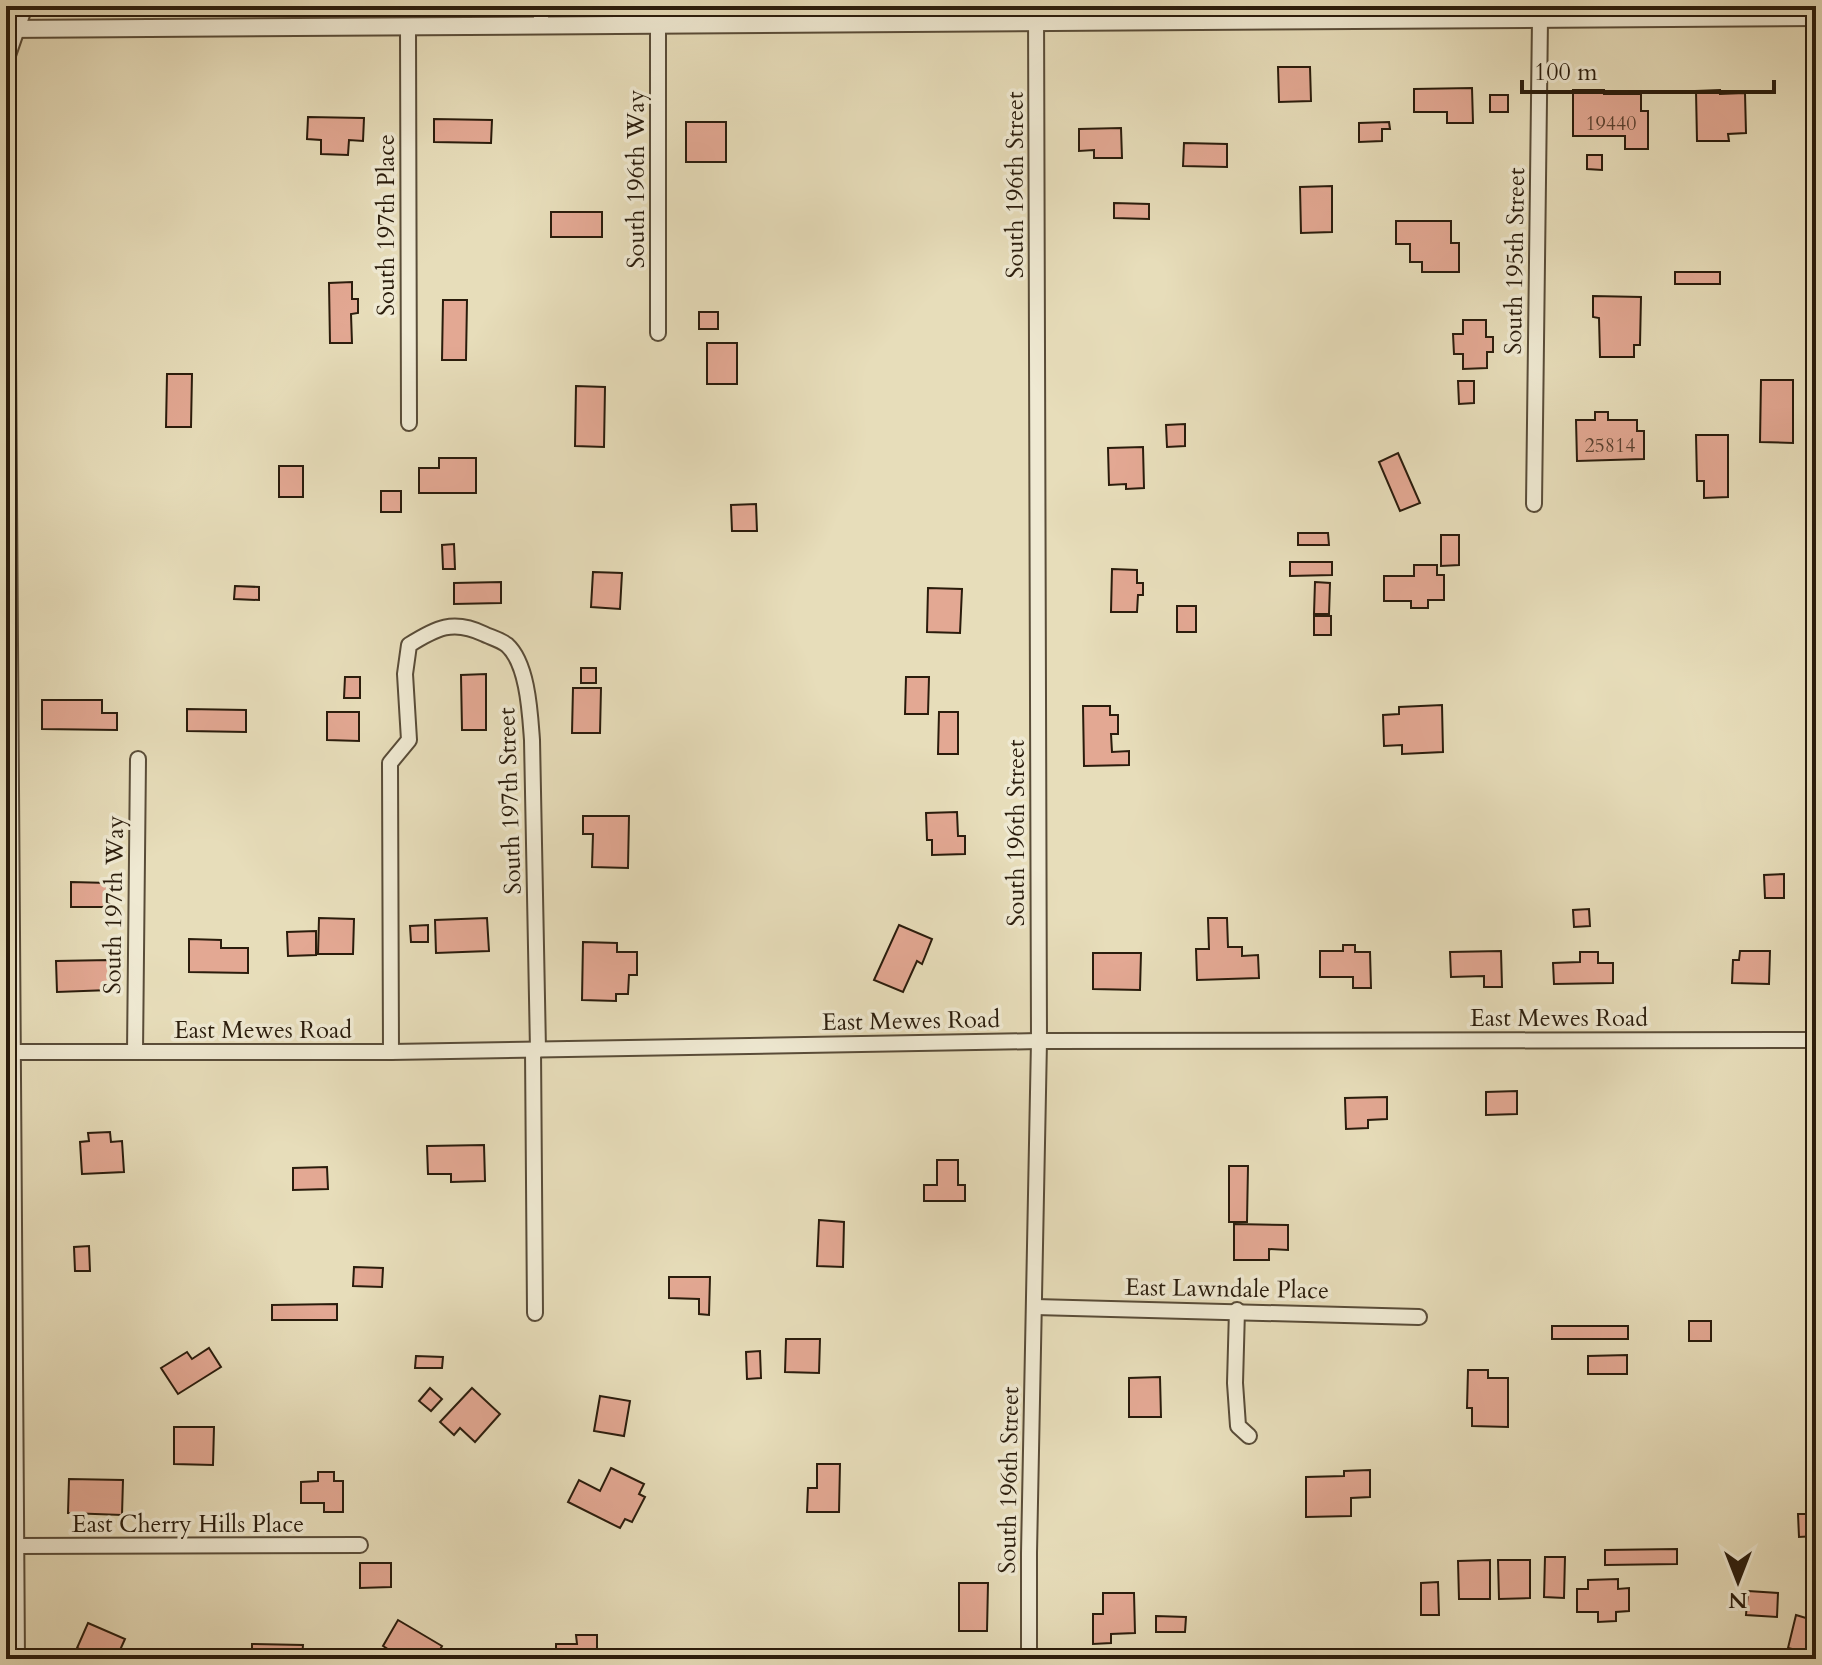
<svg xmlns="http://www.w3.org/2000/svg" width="1822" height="1665" font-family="Cardo,serif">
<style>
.building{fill:#e3a893;stroke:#2a1c0c;stroke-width:2}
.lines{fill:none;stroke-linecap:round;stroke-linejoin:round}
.minor-casing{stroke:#594c38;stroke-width:18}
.tertiary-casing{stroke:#594c38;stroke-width:20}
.minor{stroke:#efe9d2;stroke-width:14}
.tertiary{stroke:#efe9d2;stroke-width:16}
.labels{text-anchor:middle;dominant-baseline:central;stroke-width:7;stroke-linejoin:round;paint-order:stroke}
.number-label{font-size:20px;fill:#583f2e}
.street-label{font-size:24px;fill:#2a1c0c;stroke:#efe9d2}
</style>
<rect width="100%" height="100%" fill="#e7ddba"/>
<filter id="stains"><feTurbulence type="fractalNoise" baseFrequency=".0025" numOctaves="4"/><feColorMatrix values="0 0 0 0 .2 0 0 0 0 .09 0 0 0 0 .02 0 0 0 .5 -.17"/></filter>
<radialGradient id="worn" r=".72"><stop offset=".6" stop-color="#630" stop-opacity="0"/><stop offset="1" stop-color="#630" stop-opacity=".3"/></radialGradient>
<g class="building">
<polygon points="1278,67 1310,67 1311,101 1279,102"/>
<polygon points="1472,88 1473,123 1447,123 1447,112 1414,112 1414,89"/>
<polygon points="1573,90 1604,90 1604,94 1641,94 1641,111 1648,111 1648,149 1625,149 1625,136 1573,136"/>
<polygon points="1720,90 1720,94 1745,93 1746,133 1728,134 1729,141 1697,141 1696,91"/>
<rect x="1490" y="95" width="18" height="17"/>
<polygon points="308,117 364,118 363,141 349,140 348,155 321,154 321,140 307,139"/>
<polygon points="434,119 492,120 491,143 434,142"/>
<rect x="686" y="122" width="40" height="40"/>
<polygon points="1389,122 1390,129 1382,129 1382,141 1359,142 1359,123"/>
<polygon points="1121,128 1122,158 1094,158 1094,150 1079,151 1079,129"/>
<polygon points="1184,143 1227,144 1227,167 1183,166"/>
<polygon points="1587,155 1602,155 1602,170 1587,169"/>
<polygon points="1332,186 1332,232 1301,233 1300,187"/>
<polygon points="1114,203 1149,204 1149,219 1114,218"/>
<rect x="551" y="212" width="51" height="25"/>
<polygon points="1396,221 1451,221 1451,243 1459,243 1459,272 1422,272 1422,262 1410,262 1410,244 1396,244"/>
<rect x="1675" y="272" width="45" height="12"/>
<polygon points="352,282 352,299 358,299 358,313 351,314 352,343 330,343 329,283"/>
<polygon points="1593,296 1641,297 1640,345 1634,345 1634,357 1600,357 1599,318 1593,317"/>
<polygon points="443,300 467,300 466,360 442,360"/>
<rect x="699" y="312" width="19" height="17"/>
<polygon points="1463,320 1486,320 1486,337 1493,337 1493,352 1487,352 1487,368 1463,369 1463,354 1454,354 1453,334 1463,334"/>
<rect x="707" y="343" width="30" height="41"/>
<polygon points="167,374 192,374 191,427 166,427"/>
<polygon points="1761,380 1793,380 1793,443 1760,442"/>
<polygon points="1458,381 1474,381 1474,403 1459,404"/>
<polygon points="576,386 605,387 604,447 575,446"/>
<polygon points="1595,412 1608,412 1608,420 1637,420 1637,431 1644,431 1644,459 1577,461 1576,420 1595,420"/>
<polygon points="1185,424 1185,446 1167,447 1166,425"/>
<polygon points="1696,435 1728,435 1728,497 1704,498 1704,481 1697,481"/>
<polygon points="1143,447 1144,488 1126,489 1126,484 1109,485 1108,448"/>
<polygon points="1398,453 1420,503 1400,511 1379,462"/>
<polygon points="439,458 476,458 476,493 419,493 419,468 439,468"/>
<rect x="279" y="466" width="24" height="31"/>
<rect x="381" y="491" width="20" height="21"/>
<polygon points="756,504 757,531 732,531 731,505"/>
<polygon points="1298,533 1328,533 1329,545 1298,545"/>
<polygon points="1441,535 1459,535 1459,565 1441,566"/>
<polygon points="454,544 455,569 443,569 442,545"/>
<polygon points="1290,562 1332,562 1332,575 1290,576"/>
<polygon points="1414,565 1437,565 1437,575 1444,575 1444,600 1428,600 1428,608 1411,608 1411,601 1384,601 1384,576 1414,576"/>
<polygon points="1112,569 1137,570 1137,583 1143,583 1143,595 1138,595 1137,612 1111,612"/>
<polygon points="593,572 622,573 620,609 591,607"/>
<polygon points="501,582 501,603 454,604 454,583"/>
<polygon points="1315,582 1330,583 1329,614 1314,614"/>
<polygon points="235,586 259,587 259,600 234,599"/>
<polygon points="928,588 962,589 960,633 927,632"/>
<rect x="1177" y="606" width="19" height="26"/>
<rect x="1314" y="616" width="17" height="19"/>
<rect x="581" y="668" width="15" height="15"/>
<polygon points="486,674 486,730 462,730 461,675"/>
<polygon points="345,677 360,677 360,698 344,698"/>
<polygon points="906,677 929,677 928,714 905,714"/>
<polygon points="573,688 601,688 600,733 572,733"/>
<polygon points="42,700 102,700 102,713 117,713 117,730 42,729"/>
<polygon points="1442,705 1443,752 1402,754 1402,745 1384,746 1383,715 1399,714 1399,707"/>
<polygon points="1083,706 1110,706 1110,715 1118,715 1118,734 1111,734 1112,752 1129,751 1129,765 1084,766"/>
<polygon points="187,709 246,710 246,732 187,731"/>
<polygon points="327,712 359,712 359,741 327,740"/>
<polygon points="939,712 958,712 958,754 938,754"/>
<polygon points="957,812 958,836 965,836 965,854 932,855 932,840 927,840 926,813"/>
<polygon points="583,816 629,816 628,868 592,867 593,834 583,834"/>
<polygon points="1784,874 1784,898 1765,898 1764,875"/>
<polygon points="71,882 109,883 109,907 71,907"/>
<polygon points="1589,909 1590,926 1574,927 1573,910"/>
<polygon points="319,918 354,919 353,954 318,954"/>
<polygon points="487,918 489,951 436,953 435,920"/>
<polygon points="1208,918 1227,918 1228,947 1242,947 1242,956 1258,955 1259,978 1197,980 1196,949 1209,949"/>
<polygon points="428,925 428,942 411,942 410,926"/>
<polygon points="899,925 932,939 922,964 917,961 903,992 874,980"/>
<polygon points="316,931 316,955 288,956 287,932"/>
<polygon points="189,939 221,940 221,948 248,948 248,973 189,972"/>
<polygon points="583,942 617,943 617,952 637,952 637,975 629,975 628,994 616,994 616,1001 582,1000"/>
<polygon points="1343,945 1355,945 1355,952 1370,952 1371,988 1353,988 1353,977 1320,977 1320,951 1343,951"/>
<polygon points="1501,951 1502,987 1484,987 1484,976 1451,977 1450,952"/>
<polygon points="1740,951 1770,951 1769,984 1732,983 1733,960 1739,960"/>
<polygon points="1580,952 1598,952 1598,963 1613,963 1613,983 1554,984 1553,963 1580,962"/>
<polygon points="1093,953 1141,953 1140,990 1093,989"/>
<polygon points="110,960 110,990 57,992 56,961"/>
<polygon points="1517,1091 1517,1114 1486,1115 1486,1092"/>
<polygon points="1387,1097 1387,1119 1368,1120 1368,1128 1346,1129 1345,1098"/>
<polygon points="110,1132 111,1142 122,1141 124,1172 82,1174 80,1142 89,1141 88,1133"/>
<polygon points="484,1145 485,1181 451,1182 451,1174 428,1174 427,1146"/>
<polygon points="937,1160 958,1160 958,1185 965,1185 965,1201 924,1201 924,1185 937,1185"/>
<polygon points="1229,1166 1248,1166 1247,1222 1229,1222"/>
<polygon points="327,1167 328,1189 293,1190 293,1168"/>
<polygon points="819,1220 844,1222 843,1267 817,1266"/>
<polygon points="1234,1224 1288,1225 1288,1250 1269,1249 1269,1260 1234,1260"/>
<polygon points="89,1246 90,1271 75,1271 74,1247"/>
<polygon points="354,1267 383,1268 382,1287 353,1286"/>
<polygon points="669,1277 710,1277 709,1315 699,1314 699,1299 669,1298"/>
<polygon points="337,1304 337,1320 272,1320 272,1305"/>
<rect x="1689" y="1321" width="22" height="20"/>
<rect x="1552" y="1326" width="76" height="13"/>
<polygon points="786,1339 820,1339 819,1373 785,1372"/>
<polygon points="209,1348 221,1367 178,1394 161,1368 187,1352 192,1359"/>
<polygon points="760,1351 761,1378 747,1379 746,1352"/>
<polygon points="1627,1355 1627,1374 1588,1374 1588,1356"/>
<polygon points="416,1356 443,1357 442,1368 415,1368"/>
<polygon points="1468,1370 1488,1370 1488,1378 1508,1378 1508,1427 1472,1426 1472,1408 1467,1408"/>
<polygon points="1160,1377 1161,1417 1129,1417 1129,1378"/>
<polygon points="430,1388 442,1399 431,1411 419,1401"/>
<polygon points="472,1388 500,1414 475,1442 460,1428 454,1435 440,1422"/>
<polygon points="600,1396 630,1401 624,1436 594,1431"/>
<polygon points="174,1427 214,1427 213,1465 174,1464"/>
<polygon points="817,1464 840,1464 839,1512 807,1512 808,1488 817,1488"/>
<polygon points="611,1468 644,1484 639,1494 645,1497 632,1522 625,1519 620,1528 568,1502 579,1480 600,1491"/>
<polygon points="1370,1470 1370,1497 1351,1498 1351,1516 1306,1517 1306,1477 1344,1476 1344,1471"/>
<polygon points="318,1472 334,1472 334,1481 343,1481 343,1512 324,1512 324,1503 301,1503 301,1482 318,1481"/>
<polygon points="69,1479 123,1480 122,1515 68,1513"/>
<polygon points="1798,1514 1813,1514 1816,1536 1799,1537"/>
<polygon points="1677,1549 1677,1564 1605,1565 1605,1550"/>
<polygon points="1545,1557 1565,1557 1564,1598 1544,1597"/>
<polygon points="1490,1560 1490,1599 1459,1599 1458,1561"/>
<polygon points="1498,1560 1530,1560 1530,1598 1499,1599"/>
<polygon points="360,1563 391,1563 391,1587 360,1588"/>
<polygon points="1618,1579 1618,1589 1629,1588 1629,1611 1616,1612 1616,1621 1598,1622 1598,1612 1577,1612 1577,1589 1588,1589 1588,1580"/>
<polygon points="1438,1582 1439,1615 1421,1615 1421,1583"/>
<polygon points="959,1583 988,1583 987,1631 959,1631"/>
<polygon points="1748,1591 1778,1593 1777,1617 1746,1615"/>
<polygon points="1103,1593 1134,1593 1135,1633 1111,1634 1111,1643 1093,1644 1093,1614 1103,1614"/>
<polygon points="1796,1615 1816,1621 1816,1659 1794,1659 1796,1650 1788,1648"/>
<polygon points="1156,1616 1186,1617 1185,1632 1156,1632"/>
<polygon points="398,1620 442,1646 435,1659 404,1659 383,1646"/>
<polygon points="88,1623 125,1639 116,1659 95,1659 96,1656 77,1648"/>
<polygon points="576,1635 597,1635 597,1654 556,1655 556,1644 577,1644"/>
<polygon points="252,1644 303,1645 302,1659 252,1659"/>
</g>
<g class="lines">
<defs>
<g id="minor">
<polyline points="658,24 658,333"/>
<polyline points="541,25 541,6"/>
<polyline points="408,26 409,423"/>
<polyline points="6,61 25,6"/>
<polyline points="6,64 17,1659"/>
<polyline points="1534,504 1540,19"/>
<polyline points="533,1050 535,1313"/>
<polyline points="6,1052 391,1052 1039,1041 1816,1040"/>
<polyline points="135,1052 138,759"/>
<path d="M391,1052L390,763L409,740L405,674L409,645C436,628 453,619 484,634C490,637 501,640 507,645C528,664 530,714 532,740L538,1050"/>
<polyline points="1035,1307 1419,1317"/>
<polyline points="1237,1310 1235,1383 1238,1426 1249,1436"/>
<polyline points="16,1546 360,1545"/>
<polyline points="1029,1659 1029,1553 1039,1041 1036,6"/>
</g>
<polyline id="tertiary" points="6,29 1816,17"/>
</defs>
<use href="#minor" class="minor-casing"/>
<use href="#tertiary" class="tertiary-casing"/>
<use href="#minor" class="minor"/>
<use href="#tertiary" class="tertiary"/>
</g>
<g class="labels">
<g class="number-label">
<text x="1611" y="123">19440</text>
<text x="1610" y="445">25814</text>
</g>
<g class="street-label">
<text transform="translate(636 179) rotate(-90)">South 196th Way</text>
<text transform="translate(1015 185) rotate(-90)">South 196th Street</text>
<text transform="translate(386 225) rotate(-90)">South 197th Place</text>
<text transform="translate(1515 261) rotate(-89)">South 195th Street</text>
<text transform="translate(510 801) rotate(-92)">South 197th Street</text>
<text transform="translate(1016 833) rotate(-90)">South 196th Street</text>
<text transform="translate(114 905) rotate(-89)">South 197th Way</text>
<text x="1559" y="1018">East Mewes Road</text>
<text transform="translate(911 1021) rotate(-1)">East Mewes Road</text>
<text x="263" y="1030">East Mewes Road</text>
<text transform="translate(1227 1289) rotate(1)">East Lawndale Place</text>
<text transform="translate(1009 1480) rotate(-89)">South 196th Street</text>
<text x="188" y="1524">East Cherry Hills Place</text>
</g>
</g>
<rect width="1822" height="1665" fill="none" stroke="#e7ddba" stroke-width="32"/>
<rect x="8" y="8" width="1806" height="1649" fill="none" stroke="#2a1c0c" stroke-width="4"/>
<rect x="16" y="16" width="1790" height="1633" fill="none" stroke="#2a1c0c" stroke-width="2"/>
<g transform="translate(1738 1581) rotate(180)" stroke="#efe9d2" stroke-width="6" paint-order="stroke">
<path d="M0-6L14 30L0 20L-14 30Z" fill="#2a1c0c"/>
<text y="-12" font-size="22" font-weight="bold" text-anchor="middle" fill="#2a1c0c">N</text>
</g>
<path d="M1522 80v12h252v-12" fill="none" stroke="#2a1c0c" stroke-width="4"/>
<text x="1534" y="80" font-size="24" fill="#2a1c0c" stroke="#efe9d2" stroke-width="6" paint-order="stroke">100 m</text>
<rect width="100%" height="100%" filter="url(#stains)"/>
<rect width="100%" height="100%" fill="url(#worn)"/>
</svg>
